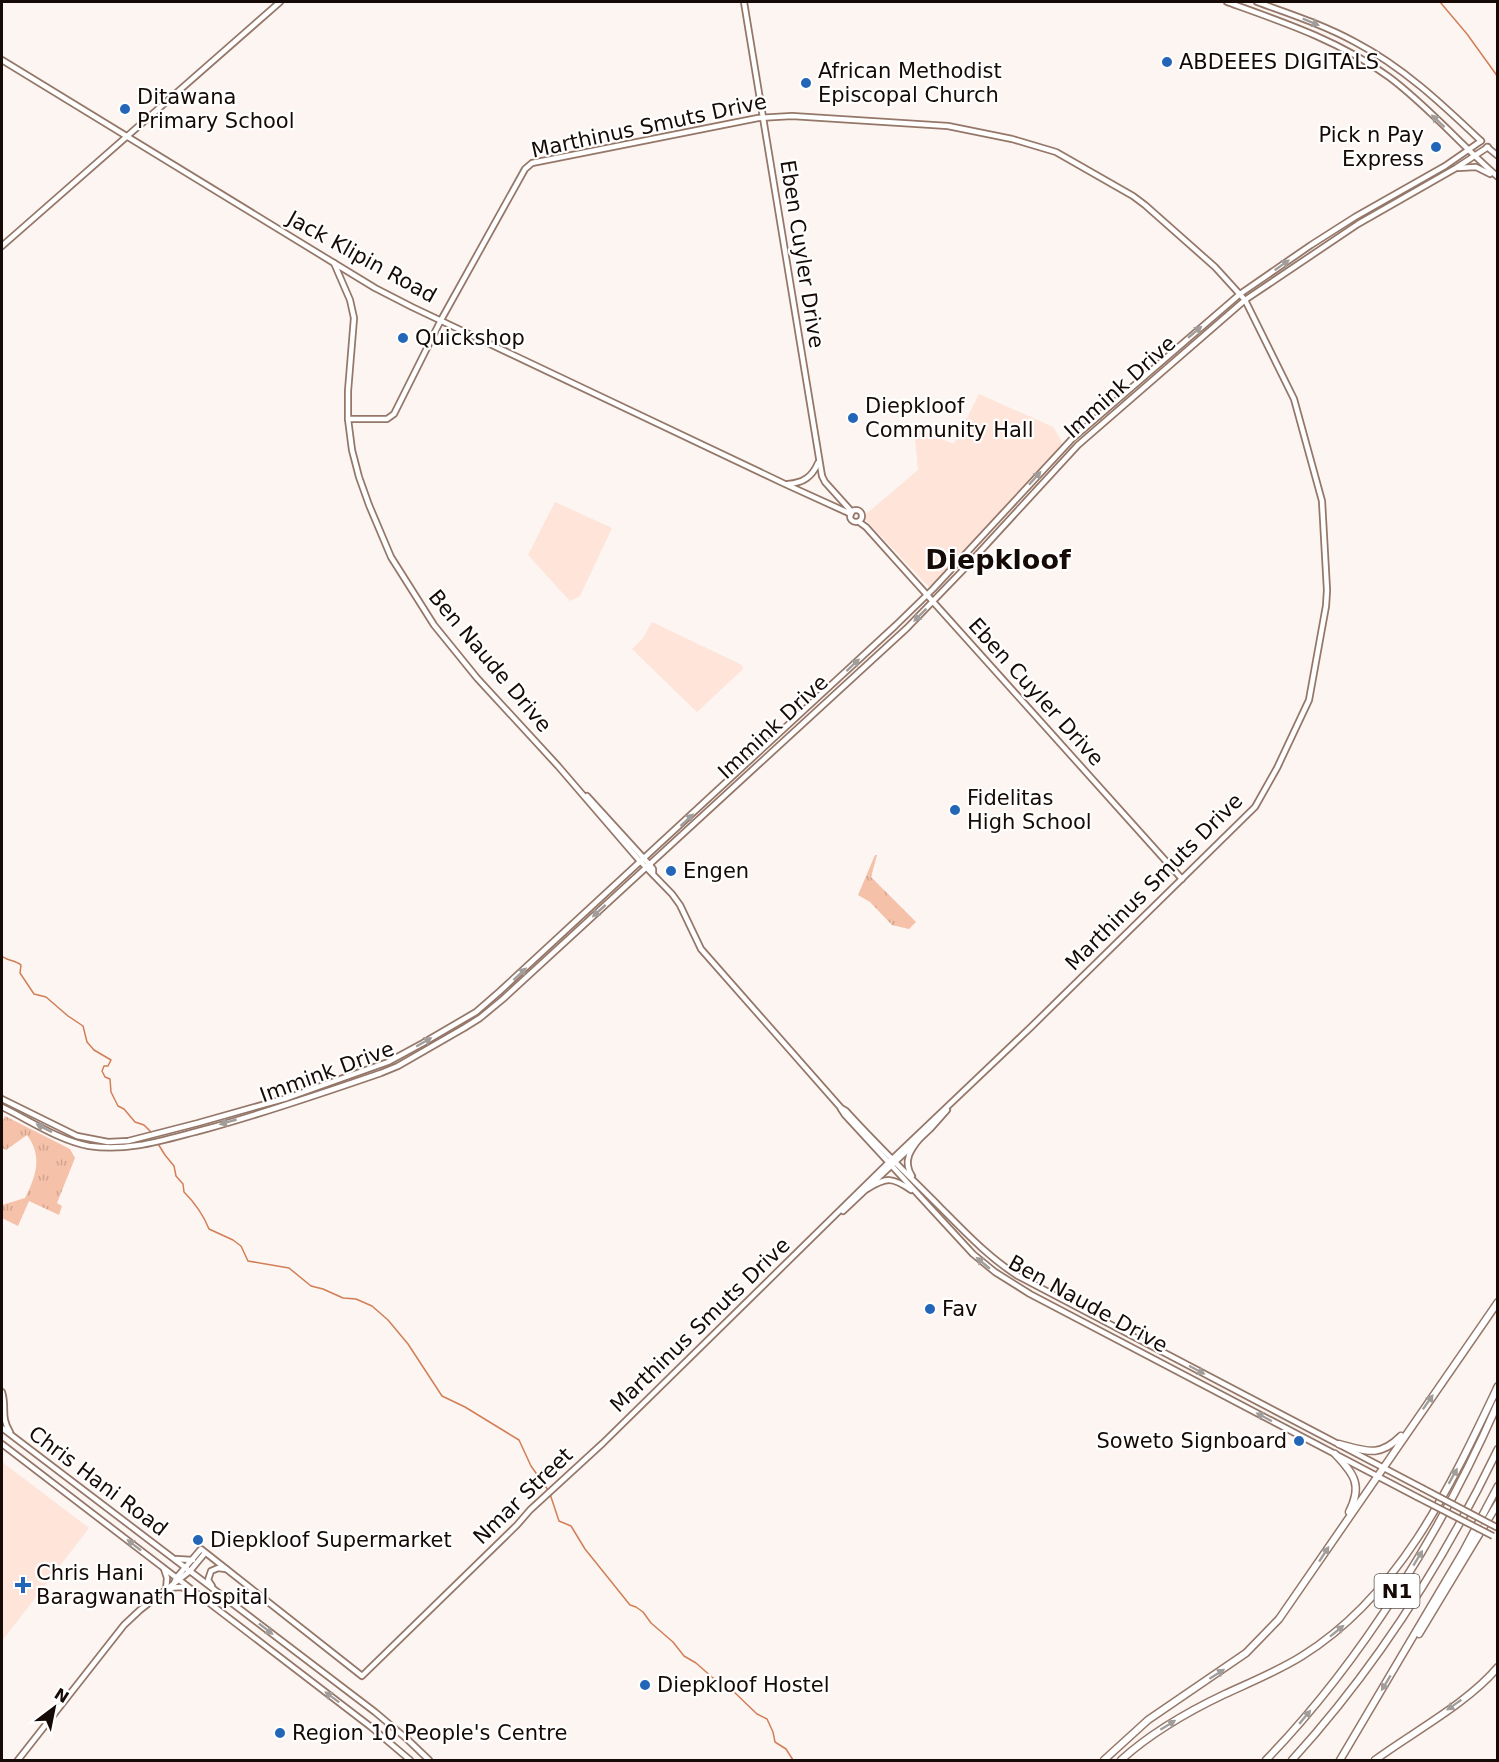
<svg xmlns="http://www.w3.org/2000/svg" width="1499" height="1762" font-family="'DejaVu Sans',sans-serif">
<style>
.built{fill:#fee4d9}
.grass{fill:url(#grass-tufts)}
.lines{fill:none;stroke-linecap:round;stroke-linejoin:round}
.stream{stroke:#d27e56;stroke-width:1.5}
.tertiary-casing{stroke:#957769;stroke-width:8}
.secondary-casing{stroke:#957769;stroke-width:8}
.motorway-casing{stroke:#957769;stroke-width:9}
.tertiary{stroke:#fff;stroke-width:4.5}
.secondary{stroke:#fff;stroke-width:4.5}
.motorway{stroke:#fff;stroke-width:6}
.secondary-bridge-casing{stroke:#957769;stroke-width:8;stroke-linecap:butt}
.secondary-bridge{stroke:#fff;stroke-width:4.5}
.oneway{fill:#a19d9b}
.poi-dot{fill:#2366b7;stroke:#fff;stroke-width:2}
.labels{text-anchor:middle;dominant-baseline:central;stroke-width:4.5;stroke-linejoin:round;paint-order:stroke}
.shield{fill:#fff;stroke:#5b5451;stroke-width:1.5}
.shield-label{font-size:20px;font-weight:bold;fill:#150a06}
.poi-label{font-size:21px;fill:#150a06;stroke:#fff;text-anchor:start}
.street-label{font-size:21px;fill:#150a06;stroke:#fff}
.district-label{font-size:27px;font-weight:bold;fill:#150a06;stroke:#fff}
</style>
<defs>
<pattern id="grass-tufts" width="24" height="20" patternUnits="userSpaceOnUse" patternTransform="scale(1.5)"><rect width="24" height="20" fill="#f5c1a9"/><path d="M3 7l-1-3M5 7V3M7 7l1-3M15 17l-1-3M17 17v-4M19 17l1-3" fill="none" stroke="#d1a490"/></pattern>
</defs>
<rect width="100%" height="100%" fill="#fcf5f1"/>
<g class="built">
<polygon points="979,394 1053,427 1061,440 1062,445 930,588 866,520 865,515 918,470 914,428 954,444"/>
<polygon points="555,502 612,528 580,596 570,601 528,555"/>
<polygon points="652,622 742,665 743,669 697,712 632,649 643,638"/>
<polygon points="2,1462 89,1528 2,1641"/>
</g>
<g class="grass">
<polygon points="875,855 877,855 871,877 916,922 909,929 892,925 870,902 858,895"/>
<path d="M5,1116L70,1149L75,1158L57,1203L62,1206L59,1215L29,1201L18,1226L2,1218V1205L25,1198C36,1176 43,1157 27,1135L6,1150L2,1148V1123Z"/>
</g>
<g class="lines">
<g class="stream">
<polyline points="1440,2 1467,34 1498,77"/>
<path d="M2,956C7,961 15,960 21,965L20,973L34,994L46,997L68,1016L83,1026L87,1042L94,1050L111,1060L108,1066H104L102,1071L105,1077L110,1079L111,1092L118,1106L124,1109L135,1122L144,1125L150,1131L165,1155L174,1166L176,1176L183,1184L184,1192C195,1203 203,1214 209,1229L233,1240L241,1246L248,1261L289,1268L311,1286L323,1289L343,1298L356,1299L372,1306L388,1320L408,1344L442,1396L465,1407L519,1440L531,1466L548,1490"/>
<polyline points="550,1494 559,1521 571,1526 585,1549 630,1605 636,1607 643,1612 651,1623 673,1642 684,1656 696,1663 713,1678 732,1690 757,1714 767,1719 773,1732 775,1742 786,1749 793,1760"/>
</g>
<defs>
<g id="tertiary">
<polyline points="744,2 822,476 825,482 852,512"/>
<polyline points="2,246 280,2"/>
<polyline points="334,263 375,288 412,307 785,484 851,514"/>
<path d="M788,484C803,483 812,477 818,463"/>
<circle cx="856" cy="516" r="6"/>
<polyline points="859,522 866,527 1182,879"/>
<polyline points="843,1211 931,1128 947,1110"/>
<polyline points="174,1583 177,1577 201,1549 362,1676 517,1525 530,1510 603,1443 888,1163 1031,1027 1255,807 1277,768 1309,700 1326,606 1327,590 1322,501 1294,399 1245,300 1215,267 1145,205 1133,196 1056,152 1012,139 948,126 792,116 758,118 532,163 525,169 441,320 394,414 387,419 348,419"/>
<polyline points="18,1760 124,1625 140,1610 190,1571 205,1553"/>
</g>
<g id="secondary">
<path d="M1227,2C1283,22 1340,41 1389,77C1428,106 1461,145 1498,177"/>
<path d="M1257,2C1290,14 1324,25 1355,42C1403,67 1442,104 1481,141"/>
<path d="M2,60L334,263L350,300L354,318L348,391V419L352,450L359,477L369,505L391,557L434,625L477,678L558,766L638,859L672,894L680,905L701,949L841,1108L846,1111C876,1144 908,1175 939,1206C964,1231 988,1257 1018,1276L1422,1488"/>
<polyline points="1487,147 1498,156"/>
<polyline points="1458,168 1476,167 1490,174"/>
<polyline points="587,796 649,864 653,869 653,873"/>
<polyline points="2,1099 77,1136 108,1142 128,1141 198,1123 287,1098 388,1062 423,1043 476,1012 499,992 895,626 933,589 1072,439 1240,294 1311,245 1355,217 1445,166 1481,141"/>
<path d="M2,1107C29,1120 58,1140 89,1146C131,1152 166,1139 206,1129C265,1113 323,1093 381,1073L398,1066L464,1028L480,1018L503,999L907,628L964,569L1078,445L1245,300L1358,224L1456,168L1488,147"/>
<polyline points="841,1109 845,1115 973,1254 995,1272 1030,1294 1417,1497"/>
<path d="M912,1176C902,1161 911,1149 921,1137"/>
<path d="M867,1189C887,1177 892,1177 911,1190"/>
<path d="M2,1392C7,1408 0,1416 10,1432"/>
<polyline points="2,1428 375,1712 407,1739 429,1760"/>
<polyline points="2,1444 371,1727 410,1760"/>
<polyline points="176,1559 193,1560"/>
<polyline points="164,1569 167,1578 166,1590"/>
<polyline points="212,1586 208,1580 211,1571 218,1568 226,1569"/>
<polyline points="168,1588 181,1587 193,1592"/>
</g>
<g id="motorway">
<path d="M1339,1444C1366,1451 1379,1458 1401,1436"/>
<path d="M1335,1454C1354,1474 1363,1485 1349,1512"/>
<polyline points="1419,1634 1498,1503"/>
<polyline points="1104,1760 1148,1720 1246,1653 1279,1619 1498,1302"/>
<path d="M1121,1760C1152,1732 1187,1712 1225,1694C1251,1682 1278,1671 1302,1656C1400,1595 1450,1487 1498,1386"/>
<path d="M1266,1760C1362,1661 1443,1529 1498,1403"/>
<path d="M1292,1760C1376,1668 1444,1561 1498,1449"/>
<polyline points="1340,1760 1463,1552 1498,1486"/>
<path d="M1375,1760C1413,1732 1468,1703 1498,1667"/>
</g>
</defs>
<use href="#tertiary" class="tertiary-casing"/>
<use href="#secondary" class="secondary-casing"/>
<use href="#motorway" class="motorway-casing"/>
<use href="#tertiary" class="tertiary"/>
<use href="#secondary" class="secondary"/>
<use href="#motorway" class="motorway"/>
<defs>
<g id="secondary-bridge">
<polyline points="1422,1488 1498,1528"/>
<polyline points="1417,1497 1493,1536"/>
</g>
</defs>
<use href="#secondary-bridge" class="secondary-bridge-casing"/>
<use href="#secondary-bridge" class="secondary-bridge"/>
</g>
<defs><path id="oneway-solid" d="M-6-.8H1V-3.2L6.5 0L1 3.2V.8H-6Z" transform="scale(1.5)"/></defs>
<g class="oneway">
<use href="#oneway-solid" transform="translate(1311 22) rotate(22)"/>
<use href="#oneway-solid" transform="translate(1438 121) rotate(-137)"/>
<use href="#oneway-solid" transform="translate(1282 265) rotate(-35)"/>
<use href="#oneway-solid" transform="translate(1195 332) rotate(-40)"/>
<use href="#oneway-solid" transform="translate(1035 478) rotate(-48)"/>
<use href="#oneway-solid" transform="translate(920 615) rotate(135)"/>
<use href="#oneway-solid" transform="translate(853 665) rotate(-43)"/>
<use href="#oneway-solid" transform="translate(687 820) rotate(-43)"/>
<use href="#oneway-solid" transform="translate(599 911) rotate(138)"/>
<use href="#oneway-solid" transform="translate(520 974) rotate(-43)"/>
<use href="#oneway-solid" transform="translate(424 1042) rotate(-30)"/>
<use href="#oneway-solid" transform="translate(228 1122) rotate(164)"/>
<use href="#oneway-solid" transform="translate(44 1128) rotate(-153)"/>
<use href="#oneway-solid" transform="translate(983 1263) rotate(-140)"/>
<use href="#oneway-solid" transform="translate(1197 1370) rotate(28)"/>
<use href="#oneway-solid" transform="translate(1428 1402) rotate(-55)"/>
<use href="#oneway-solid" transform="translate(1264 1417) rotate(-152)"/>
<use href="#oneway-solid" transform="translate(1453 1476) rotate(-61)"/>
<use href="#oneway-solid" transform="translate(134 1545) rotate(-142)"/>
<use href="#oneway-solid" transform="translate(1324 1554) rotate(-57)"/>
<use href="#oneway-solid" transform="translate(1418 1558) rotate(-59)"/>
<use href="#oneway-solid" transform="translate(266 1629) rotate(38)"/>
<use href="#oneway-solid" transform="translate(1337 1631) rotate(-39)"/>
<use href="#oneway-solid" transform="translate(1217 1674) rotate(-32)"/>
<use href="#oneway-solid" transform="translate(1386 1683) rotate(121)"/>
<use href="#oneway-solid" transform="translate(332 1697) rotate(-143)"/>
<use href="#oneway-solid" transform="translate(1454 1705) rotate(145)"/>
<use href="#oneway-solid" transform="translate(1305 1717) rotate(-50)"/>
<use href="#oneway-solid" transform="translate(1168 1725) rotate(-32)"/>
</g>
<g class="poi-dot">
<circle cx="1167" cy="62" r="6"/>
<circle cx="806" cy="83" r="6"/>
<circle cx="125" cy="109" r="6"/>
<circle cx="1436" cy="147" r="6"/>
<circle cx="403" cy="338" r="6"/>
<circle cx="853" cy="418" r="6"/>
<circle cx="955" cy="810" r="6"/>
<circle cx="671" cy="871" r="6"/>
<circle cx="930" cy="1309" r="6"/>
<circle cx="1299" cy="1441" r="6"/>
<circle cx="198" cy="1540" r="6"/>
<path d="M20 1576h6v6h6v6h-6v6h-6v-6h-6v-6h6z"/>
<circle cx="645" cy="1685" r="6"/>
<circle cx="280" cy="1733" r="6"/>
</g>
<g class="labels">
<rect class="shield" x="1374.5" y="1574" width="45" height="34" rx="4.5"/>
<g class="shield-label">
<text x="1397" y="1591">N1</text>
</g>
<g class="poi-label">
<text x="1179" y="62">ABDEEES DIGITALS</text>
<text x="818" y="71">African Methodist<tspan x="818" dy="24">Episcopal Church</tspan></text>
<text x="137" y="97">Ditawana<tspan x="137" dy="24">Primary School</tspan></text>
<text x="1424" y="135" text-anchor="end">Pick n Pay<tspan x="1424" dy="24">Express</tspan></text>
<text x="415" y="338">Quickshop</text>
<text x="865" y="406">Diepkloof<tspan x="865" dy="24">Community Hall</tspan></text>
<text x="967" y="798">Fidelitas<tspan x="967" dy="24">High School</tspan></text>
<text x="683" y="871">Engen</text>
<text x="942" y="1309">Fav</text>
<text x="1287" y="1441" text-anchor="end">Soweto Signboard</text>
<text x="210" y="1540">Diepkloof Supermarket</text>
<text x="36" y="1573">Chris Hani<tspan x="36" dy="24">Baragwanath Hospital</tspan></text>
<text x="657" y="1685">Diepkloof Hostel</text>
<text x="292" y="1733">Region 10 People's Centre</text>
</g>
<g class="street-label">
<text transform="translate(649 126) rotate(-12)">Marthinus Smuts Drive</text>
<text transform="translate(802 254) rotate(81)">Eben Cuyler Drive</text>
<text transform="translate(362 257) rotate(29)">Jack Klipin Road</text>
<text transform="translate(1120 387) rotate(-42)">Immink Drive</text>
<text transform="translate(490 661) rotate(50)">Ben Naude Drive</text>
<text transform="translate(1036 692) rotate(48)">Eben Cuyler Drive</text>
<text transform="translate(773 727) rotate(-43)">Immink Drive</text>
<text transform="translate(1154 882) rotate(-45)">Marthinus Smuts Drive</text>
<text transform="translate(327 1072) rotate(-20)">Immink Drive</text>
<text transform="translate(1088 1304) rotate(29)">Ben Naude Drive</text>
<text transform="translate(700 1325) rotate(-44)">Marthinus Smuts Drive</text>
<text transform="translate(98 1481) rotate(37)">Chris Hani Road</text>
<text transform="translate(523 1496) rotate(-44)">Nmar Street</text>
</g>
<g class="district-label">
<text x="998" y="559">Diepkloof</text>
</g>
</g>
<rect width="1499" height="1762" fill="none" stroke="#150a06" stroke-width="6"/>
<g transform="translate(54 1708) rotate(32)" stroke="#ffffff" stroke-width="4.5" paint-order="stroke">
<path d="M0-4.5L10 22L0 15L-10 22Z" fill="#150a06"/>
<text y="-9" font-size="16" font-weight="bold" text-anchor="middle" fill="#150a06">N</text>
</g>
</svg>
